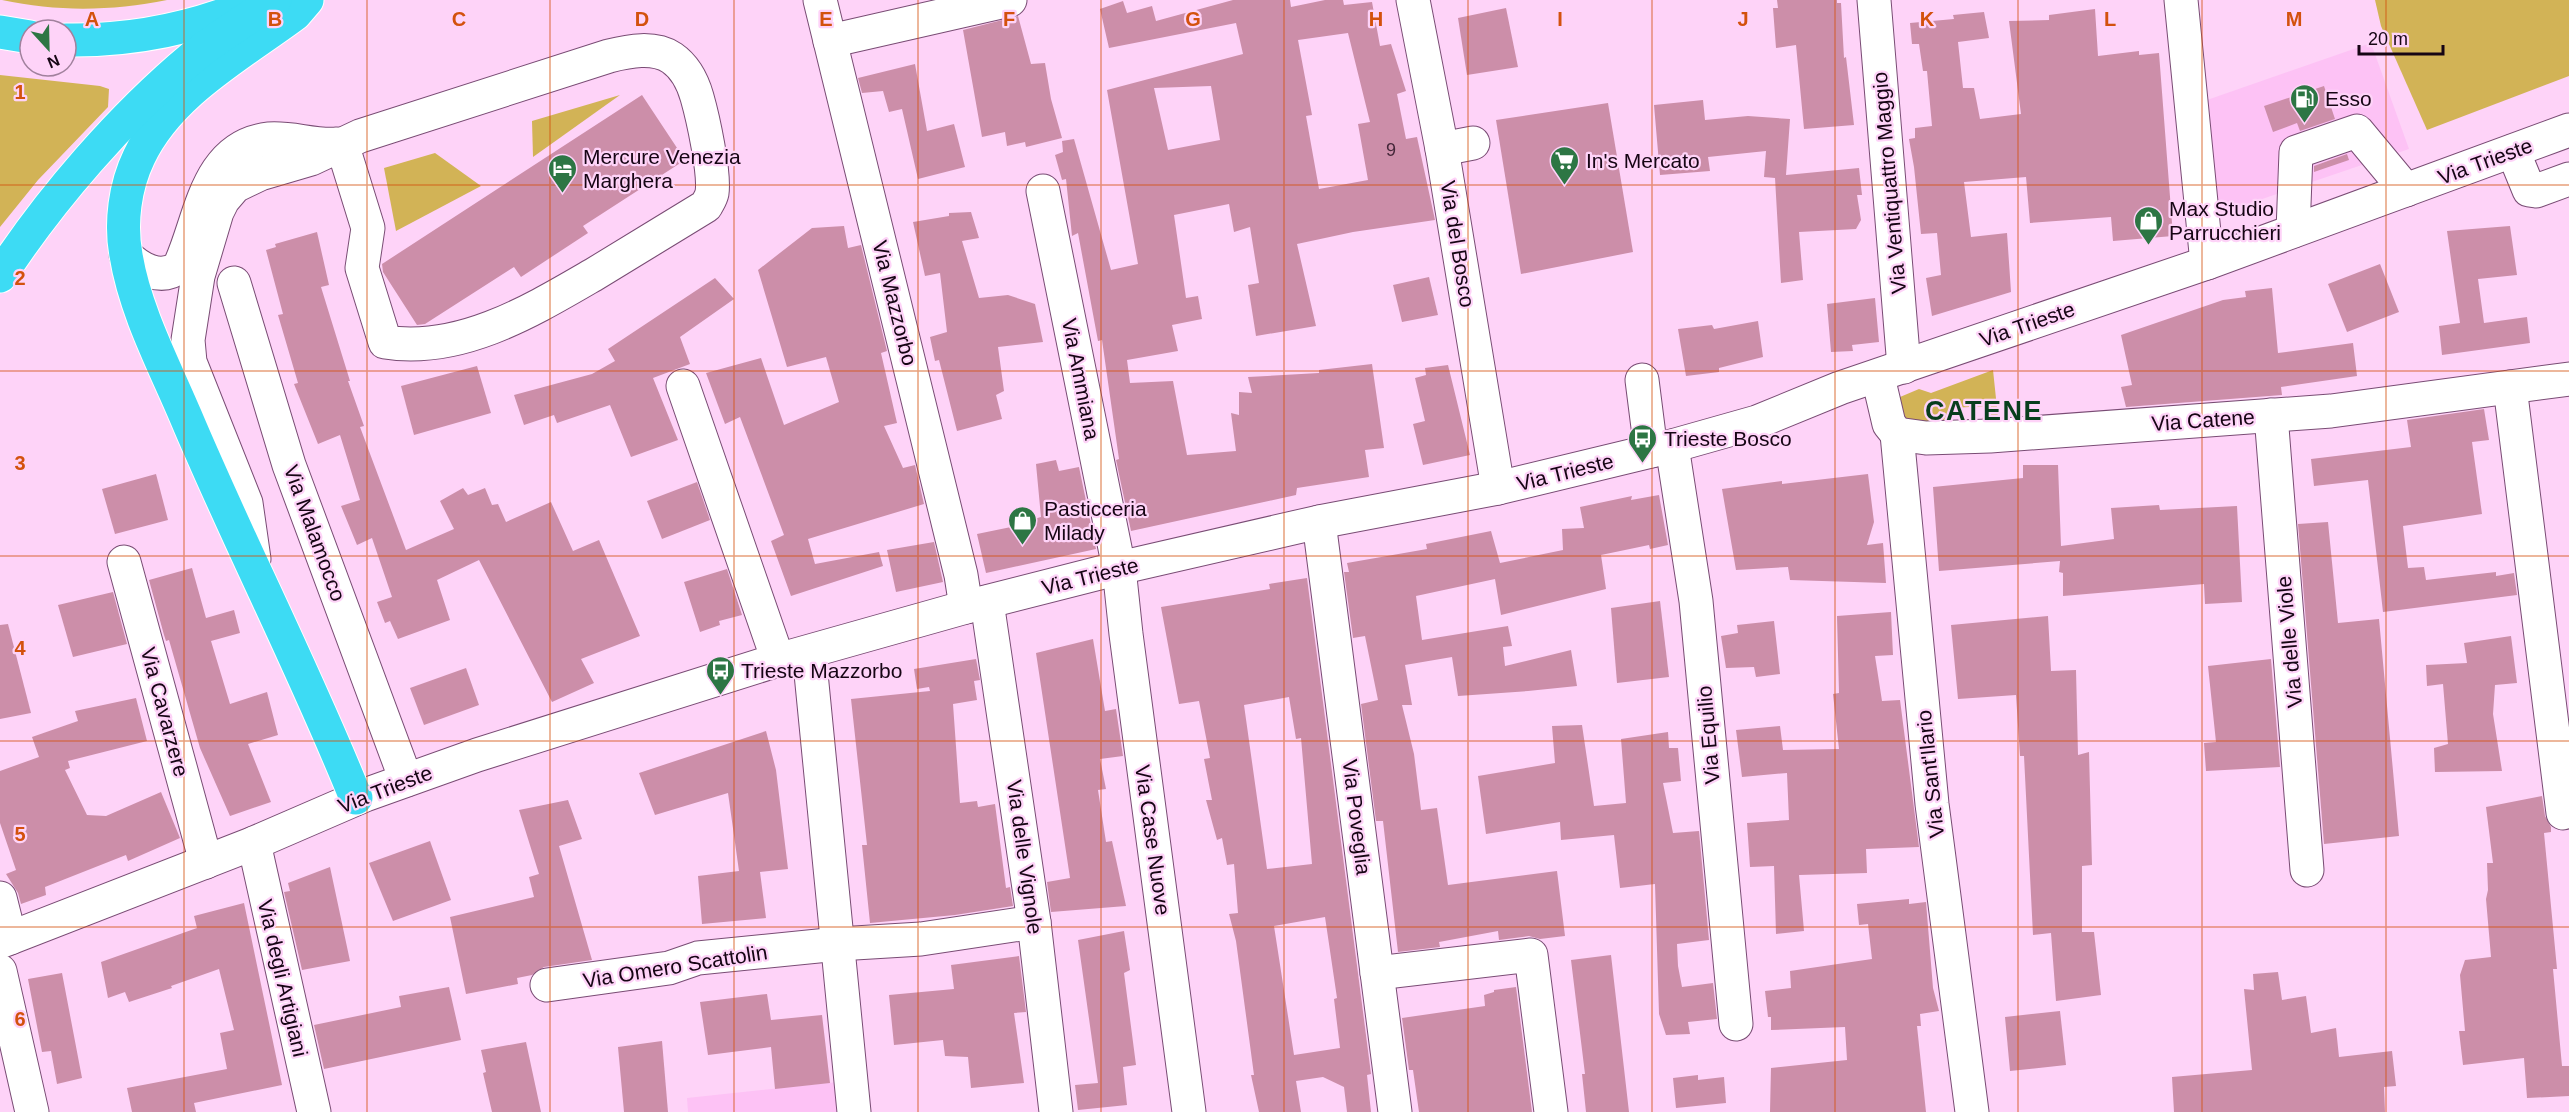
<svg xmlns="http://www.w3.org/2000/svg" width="2569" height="1112" font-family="Helvetica,sans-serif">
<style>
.built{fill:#fdc2f5}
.green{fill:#d2b356}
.building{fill:#cc8ea9;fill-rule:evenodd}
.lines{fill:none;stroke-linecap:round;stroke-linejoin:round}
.minor-casing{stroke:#794c74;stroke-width:35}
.highway-casing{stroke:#fff;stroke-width:35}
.minor{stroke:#fff;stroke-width:33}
.highway{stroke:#3ddbf4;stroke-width:33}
.grid{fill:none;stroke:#d3510d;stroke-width:1.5;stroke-opacity:0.55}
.labels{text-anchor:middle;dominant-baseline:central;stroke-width:4.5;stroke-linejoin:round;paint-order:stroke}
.number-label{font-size:18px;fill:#442739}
.poi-label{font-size:21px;fill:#160514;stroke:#fed3f8;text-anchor:start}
.street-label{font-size:21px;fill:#160514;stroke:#fed3f8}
.district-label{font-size:27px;font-weight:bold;letter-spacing:1.5px;fill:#083e1d;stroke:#fed3f8}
.grid-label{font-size:20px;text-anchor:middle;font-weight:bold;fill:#d3510d;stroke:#fed3f8;stroke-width:4.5;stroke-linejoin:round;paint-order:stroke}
</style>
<rect width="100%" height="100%" fill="#fed3f8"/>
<g class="built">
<polygon points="2371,43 2409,149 2215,215 2207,100"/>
<polygon points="838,1082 841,1112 688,1112 687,1098"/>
</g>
<g class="green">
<path d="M2,0H167C112,11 58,12 2,0Z"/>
<polygon points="2375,0 2569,0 2569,76 2427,130 2381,26"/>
<polygon points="0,75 100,86 109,89 108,107 38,180 0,227"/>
<polygon points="620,95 533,157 532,121"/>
<polygon points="435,153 481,186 396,231 384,168"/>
<polygon points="1993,370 1999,427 1978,428 1988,406 1951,408 1942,431 1919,432 1901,415 1900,397 1919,389 1931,393"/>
</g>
<g class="building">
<path d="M1233,0H1290L1291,7L1325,0H1343L1344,5L1372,2L1380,46L1391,44L1406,91L1397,94L1406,139L1417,137L1435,220L1353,232L1297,244L1316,326L1256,336L1248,285L1259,283L1250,227L1234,232L1229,204L1174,215L1186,298L1198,296L1202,319L1172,325L1178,351L1127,360L1130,383L1173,381L1187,455L1236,451L1231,413L1239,415V392L1252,393L1248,377L1319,373V370L1372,364L1384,448L1365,450L1369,477L1297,488L1296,495L1131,531L1116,460L1119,459L1102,340L1098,341L1078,233L1072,236L1066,179L1062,180L1055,155L1063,152L1062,141L1074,139L1111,270L1138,264L1107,90L1243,54L1236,23L1109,48L1100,9L1123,1L1127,13L1152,6L1156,21ZM1348,33L1370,122L1358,124L1368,180L1319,189L1306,116L1312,115L1298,40ZM1211,86L1220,140L1168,150L1154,88Z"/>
<polygon points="1777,0 1837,0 1837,3 1841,3 1844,58 1846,57 1854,125 1804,129 1796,45 1776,48 1773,8 1778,8"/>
<polygon points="1506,8 1518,67 1467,75 1458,18"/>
<polygon points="2095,9 2098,56 2139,51 2139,55 2159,53 2173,236 2113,241 2111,217 2030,223 2026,177 1964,182 1971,237 2007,233 2011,292 1932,316 1926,278 1941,275 1937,233 1921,234 1914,167 1909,139 1915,138 1915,128 1932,126 1927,71 1923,71 1919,44 1912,44 1910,23 1954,19 1953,15 1984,12 1989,38 1958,42 1963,88 1974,88 1980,119 2021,114 2009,21 2049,20 2049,15"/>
<polygon points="1018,16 1031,64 1045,63 1051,99 1062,138 1026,147 1025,142 1007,146 1005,132 982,137 963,30"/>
<polygon points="915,64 927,131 954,124 965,167 918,179 902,109 889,112 883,91 862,93 858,78"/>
<polygon points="2324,86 2335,119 2300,131 2297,123 2273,132 2264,106"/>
<polygon points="642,95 685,160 583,226 588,233 521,277 514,267 425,324 417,325 383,272 382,264"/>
<polygon points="1703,100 1705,120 1748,116 1790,119 1786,175 1859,168 1862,195 1857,195 1861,220 1856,229 1799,232 1803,280 1781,283 1775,178 1764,177 1766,151 1708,157 1710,171 1660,175 1654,105"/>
<polygon points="1608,103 1633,252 1521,274 1496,120"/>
<polygon points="2347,154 2349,160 2314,172 2314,166"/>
<polygon points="971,212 979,238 962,241 979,298 1008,295 1035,304 1043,342 998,347 1004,391 996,395 1002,419 957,431 939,360 935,361 930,337 947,332 940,273 925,276 913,222 949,216 949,213"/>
<polygon points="844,226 848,248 861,245 887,351 881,353 897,423 884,426 903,468 915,465 924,504 808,539 815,564 879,552 883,566 791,596 771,541 784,535 740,417 725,424 706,373 761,358 784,425 839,402 826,357 787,367 758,270 812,228"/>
<polygon points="2510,226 2517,275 2478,279 2484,323 2527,317 2530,343 2442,355 2439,326 2460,323 2447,231"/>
<polygon points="317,232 329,285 321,287 350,381 348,381 364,426 360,427 406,550 454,529 440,501 463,488 468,495 485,488 492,505 498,504 506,522 551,502 573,551 599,540 640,636 581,659 594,683 552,702 479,560 437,580 450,620 398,639 390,621 385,623 377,602 392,597 372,538 357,545 341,506 360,500 340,435 318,444 294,384 298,383 278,315 283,314 266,250 276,247 275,244"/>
<polygon points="2380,264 2399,312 2347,332 2328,284"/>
<polygon points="1429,277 1438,315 1402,322 1393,285"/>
<polygon points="715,278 734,299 680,337 690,364 653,378 678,440 631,457 610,405 557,423 554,415 524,425 514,395 592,374 615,361 608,349"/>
<polygon points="2272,288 2278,353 2353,343 2357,376 2281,387 2282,395 2126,407 2121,387 2132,385 2121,335 2223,300 2246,297 2245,291"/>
<polygon points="1875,298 1879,342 1852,345 1853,351 1831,352 1827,304"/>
<polygon points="1758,321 1763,357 1719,368 1719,372 1686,376 1678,329 1712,325 1714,329"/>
<polygon points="1448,365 1470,455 1423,465 1413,424 1425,421 1415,378 1426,375 1425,368"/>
<polygon points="477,366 491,413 414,435 401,386"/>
<polygon points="2484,409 2489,440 2472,442 2482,514 2403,526 2408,568 2424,567 2426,580 2496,572 2496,576 2514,573 2517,595 2383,612 2368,480 2314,486 2311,459 2411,447 2407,420"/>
<polygon points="1056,460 1059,471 1079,467 1096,549 986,573 977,534 1011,527 1012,525 1041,517 1036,464"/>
<polygon points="2023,465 2058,465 2061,546 2114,539 2111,508 2159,505 2160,510 2237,506 2242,602 2205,604 2204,584 2063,596 2063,573 2059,572 2060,561 1939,571 1933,487 2023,478"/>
<polygon points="156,474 168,520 115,534 102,489"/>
<polygon points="1868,474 1874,522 1867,545 1883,543 1886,583 1790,580 1788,567 1736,570 1722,489 1782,481 1782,484"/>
<polygon points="697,482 710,520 662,539 647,501"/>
<polygon points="1659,495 1668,545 1650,549 1649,545 1601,555 1606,589 1501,615 1495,579 1416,596 1422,640 1508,626 1512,646 1503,647 1505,666 1571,650 1577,686 1528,691 1458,696 1452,657 1405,665 1412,705 1402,705 1414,754 1421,810 1437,808 1448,885 1557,871 1565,936 1540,939 1529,936 1499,940 1498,931 1439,942 1440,947 1398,952 1383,821 1376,821 1361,704 1378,700 1365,636 1353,638 1344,572 1349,572 1347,563 1427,549 1426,544 1491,531 1500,563 1563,550 1562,529 1584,528 1580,507 1632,496 1631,500"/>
<polygon points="2328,522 2338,623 2379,619 2399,836 2324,844 2298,524"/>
<polygon points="934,542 943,582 896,592 887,550"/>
<polygon points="192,568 206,618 234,610 240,633 211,641 230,704 267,692 278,735 248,744 271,802 230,816 200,748 169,640 166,641 164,635 149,580"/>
<polygon points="727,569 742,615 719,621 720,625 700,632 684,582"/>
<path d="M1307,578L1371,1074L1367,1075L1371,1112H1347L1344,1087L1323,1077L1296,1081L1301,1112H1259L1251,1075H1254L1236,941L1229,914L1238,913L1234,864L1227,865L1222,838L1217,840L1206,800H1212L1204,759L1210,758L1199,701L1179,704L1161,607L1270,589L1269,584ZM1289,697L1296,739L1301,738L1312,864L1267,869L1244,705ZM1325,917L1337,998L1334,999L1340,1048L1294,1055L1274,926Z"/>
<polygon points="113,592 127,644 73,657 58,605"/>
<polygon points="1660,601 1669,677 1617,683 1611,608"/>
<polygon points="1891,612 1893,655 1875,656 1882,701 1900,700 1919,847 1866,849 1867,873 1799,875 1804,931 1776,934 1774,866 1750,867 1747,823 1789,820 1787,773 1742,777 1736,730 1780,726 1783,750 1839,749 1833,694 1839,693 1837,616"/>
<polygon points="2048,616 2051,671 2076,670 2078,755 2089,752 2092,865 2082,866 2082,932 2094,932 2101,995 2056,1001 2051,933 2033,935 2024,756 2020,756 2016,695 1958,699 1951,625"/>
<polygon points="1774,621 1780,674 1756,677 1754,667 1726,668 1721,636 1738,633 1737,625"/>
<polygon points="8,624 31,713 0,719 0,625"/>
<polygon points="2511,636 2517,683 2495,685 2493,714 2502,771 2435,772 2434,748 2448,744 2443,684 2427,686 2426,665 2467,663 2464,643"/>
<polygon points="1093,639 1105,711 1116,709 1123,756 1100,759 1106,789 1098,790 1106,842 1112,841 1126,906 1051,912 1047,882 1070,878 1036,653"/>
<polygon points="976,659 980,680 974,681 977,700 953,704 960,803 977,801 978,807 995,804 1006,888 1010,887 1013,906 955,915 870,923 862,845 867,845 851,699 930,691 929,687 917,689 914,669"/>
<polygon points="2271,659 2280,767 2206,771 2204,743 2216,742 2208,666"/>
<polygon points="466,668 479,705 424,725 410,688"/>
<polygon points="136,698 147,741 68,761 70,768 65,770 87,815 106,816 161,792 180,838 128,861 126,855 45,887 46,895 21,904 18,893 6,874 16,870 0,823 0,771 39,757 32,737 78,721 75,711"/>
<polygon points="1582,725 1594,806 1626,803 1621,739 1668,732 1669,748 1678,748 1681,781 1663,783 1673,833 1699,831 1709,940 1677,944 1678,966 1682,987 1713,983 1717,1019 1688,1022 1690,1034 1666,1035 1659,1014 1655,884 1620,888 1614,835 1561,840 1560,822 1486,834 1478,776 1555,763 1552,726"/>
<polygon points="766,731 776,770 788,869 760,872 766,918 702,924 698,876 739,871 728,793 655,815 639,773"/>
<polygon points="2542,796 2545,816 2551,827 2551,832 2544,833 2557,969 2553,969 2562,1066 2569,1066 2569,1096 2527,1098 2524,1058 2463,1065 2459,1031 2465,1031 2460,975 2465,960 2491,957 2486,899 2488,890 2487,863 2493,863 2486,807"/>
<polygon points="568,800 582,839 559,846 592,960 544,967 532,975 517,978 518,984 466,994 450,917 534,897 529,877 539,874 519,810"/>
<polygon points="430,841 451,900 393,921 369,863"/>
<polygon points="330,867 350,961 302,970 284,892 290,891 288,883"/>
<polygon points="1909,899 1909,904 1926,902 1933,988 1939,1011 1920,1014 1921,1026 1917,1026 1926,1112 1770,1112 1771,1068 1847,1060 1845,1027 1771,1030 1771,1017 1768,1017 1765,991 1791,988 1790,971 1872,959 1868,924 1859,925 1857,904"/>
<polygon points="244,903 282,1085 194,1103 196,1112 132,1112 127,1088 227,1069 220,1033 234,1030 219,969 171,986 172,988 129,1002 125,992 108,998 101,962 197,928 194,916"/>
<polygon points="1124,931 1130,970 1124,973 1136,1065 1123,1067 1127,1105 1078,1110 1075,1085 1098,1083 1078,940"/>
<polygon points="1611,955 1629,1112 1586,1112 1582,1074 1585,1074 1571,960"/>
<polygon points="1019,956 1026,1012 1014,1013 1024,1083 971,1088 968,1057 945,1056 943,1040 894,1045 889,995 954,989 951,965"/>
<polygon points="2278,972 2282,1000 2306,996 2311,1033 2336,1028 2339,1057 2392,1051 2396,1086 2384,1087 2385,1112 2174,1112 2172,1077 2252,1070 2244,989 2254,990 2253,974"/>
<polygon points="62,973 82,1078 57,1084 51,1051 42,1052 28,979"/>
<polygon points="449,987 461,1040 324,1069 314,1025 401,1007 399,996"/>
<polygon points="1516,987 1532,1112 1419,1112 1413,1070 1409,1070 1402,1018 1485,1006 1484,995 1494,992 1494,990"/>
<polygon points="767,994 771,1020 822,1015 830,1083 775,1089 771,1047 708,1055 700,1002"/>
<polygon points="2060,1011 2066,1065 2010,1071 2005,1017"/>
<polygon points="662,1041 668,1112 624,1112 618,1047"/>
<polygon points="526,1042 541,1112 492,1112 483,1073 486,1072 481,1050"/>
<polygon points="1698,1075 1698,1080 1724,1077 1726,1103 1676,1108 1673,1078"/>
</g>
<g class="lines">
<defs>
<g id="minor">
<polyline points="820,0 961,575 966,607"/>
<polyline points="1413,0 1442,149 1498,488"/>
<polyline points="1874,0 1904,367"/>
<polyline points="2181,0 2207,263"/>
<polyline points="830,41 1010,0"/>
<polyline points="1442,149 1473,143"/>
<polyline points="2513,151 2529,190 2536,191 2569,179"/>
<polyline points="1043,191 1119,568 1126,634 1189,1112"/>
<polyline points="2293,231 2296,152 2357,131 2406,190"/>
<path d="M126,255C139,269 161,281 179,267C201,222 204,146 269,139C291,137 314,146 337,144"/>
<polyline points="234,283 289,465 406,780"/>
<polyline points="1878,377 1889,424 1897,434 1926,438 1990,436 2331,411 2569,379"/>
<polyline points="1642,380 1651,451"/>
<polyline points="683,386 778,660"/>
<polyline points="2510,387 2563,813"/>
<polyline points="2271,415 2307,870"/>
<polyline points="1897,434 1932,804 1972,1112"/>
<polyline points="1672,446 1696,601 1736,1024"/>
<polyline points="1319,522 1395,1112"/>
<path d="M254,559L246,503L190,362L188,340L198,276L217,212L223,200L235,186L260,174L311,159L360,136L609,56C629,51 654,46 672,58C685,67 693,83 697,97C703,118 715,173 712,193C711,198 708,202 706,206C668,229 631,252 593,275C531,311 460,354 385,342L362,268L368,228L342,144"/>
<polyline points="124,562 206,862"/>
<polyline points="987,602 1034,922 1056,1112"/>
<polyline points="809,653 854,1112"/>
<polyline points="254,843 314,1112"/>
<polyline points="0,898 10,938"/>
<polyline points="0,942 254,843 365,795 477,755 778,660 966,607 1119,568 1319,522 1498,488 1672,446 1757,422 1840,388 2207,263 2569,130"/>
<polyline points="0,971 32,1112"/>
<polyline points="1377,973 1531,955 1551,1112"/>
<polyline points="547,985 669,968 698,958 838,944 921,939 1034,922"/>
</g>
<g id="highway">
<path d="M307,0L295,14C240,55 169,93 139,157C125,186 120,223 126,255C135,311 164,365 186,417C240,545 304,669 356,798"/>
<polyline points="0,32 30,37"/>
<path d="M66,40C128,41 191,29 249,5"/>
<path d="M0,276C50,199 122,116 193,57C218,36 248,19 275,0"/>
</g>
</defs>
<use href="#minor" class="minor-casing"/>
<use href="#highway" class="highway-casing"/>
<use href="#minor" class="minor"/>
<use href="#highway" class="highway"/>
</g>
<path class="grid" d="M184,0V1112M367,0V1112M550,0V1112M734,0V1112M918,0V1112M1101,0V1112M1284,0V1112M1468,0V1112M1652,0V1112M1835,0V1112M2018,0V1112M2202,0V1112M2386,0V1112M0,185H2569M0,371H2569M0,556H2569M0,741H2569M0,927H2569"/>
<defs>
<symbol id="fuel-pin" viewBox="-11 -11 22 30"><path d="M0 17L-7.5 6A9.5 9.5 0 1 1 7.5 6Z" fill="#2d7644" stroke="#fed3f8"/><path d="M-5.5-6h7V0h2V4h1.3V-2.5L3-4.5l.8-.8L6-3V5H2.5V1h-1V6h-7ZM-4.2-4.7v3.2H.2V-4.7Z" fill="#fff"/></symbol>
<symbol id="supermarket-pin" viewBox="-11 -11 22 30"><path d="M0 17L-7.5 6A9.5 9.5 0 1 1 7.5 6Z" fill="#2d7644" stroke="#fed3f8"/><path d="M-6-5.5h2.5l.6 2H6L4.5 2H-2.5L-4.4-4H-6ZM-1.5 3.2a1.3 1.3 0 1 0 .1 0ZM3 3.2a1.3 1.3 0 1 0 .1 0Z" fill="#fff"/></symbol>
<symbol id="hotel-pin" viewBox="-11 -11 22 30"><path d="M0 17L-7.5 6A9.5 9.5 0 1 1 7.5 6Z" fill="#2d7644" stroke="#fed3f8"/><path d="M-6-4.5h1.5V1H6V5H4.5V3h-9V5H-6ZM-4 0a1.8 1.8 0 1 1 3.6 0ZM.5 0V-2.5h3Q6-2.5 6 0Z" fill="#fff"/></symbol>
<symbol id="shop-pin" viewBox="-11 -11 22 30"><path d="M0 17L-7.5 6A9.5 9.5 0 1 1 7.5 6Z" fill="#2d7644" stroke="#fed3f8"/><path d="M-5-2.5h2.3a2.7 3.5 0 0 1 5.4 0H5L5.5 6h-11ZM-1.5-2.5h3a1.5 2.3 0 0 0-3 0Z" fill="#fff"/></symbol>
<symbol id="bus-pin" viewBox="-11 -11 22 30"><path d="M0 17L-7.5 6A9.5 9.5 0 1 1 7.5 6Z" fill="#2d7644" stroke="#fed3f8"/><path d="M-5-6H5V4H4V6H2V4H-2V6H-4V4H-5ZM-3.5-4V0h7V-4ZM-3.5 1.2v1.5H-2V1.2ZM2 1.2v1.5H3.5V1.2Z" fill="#fff"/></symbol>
</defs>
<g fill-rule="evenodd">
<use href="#fuel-pin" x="2288" y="82" width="33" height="45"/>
<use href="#supermarket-pin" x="1548" y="144" width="33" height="45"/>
<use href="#hotel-pin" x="546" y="152" width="33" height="45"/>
<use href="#shop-pin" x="2132" y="204" width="33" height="45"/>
<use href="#bus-pin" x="1626" y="422" width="33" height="45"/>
<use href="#shop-pin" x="1006" y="504" width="33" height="45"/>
<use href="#bus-pin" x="704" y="654" width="33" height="45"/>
</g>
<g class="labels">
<g class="number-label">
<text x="1391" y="150">9</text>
</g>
<g class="poi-label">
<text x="2325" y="98">Esso</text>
<text x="583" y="156">Mercure Venezia<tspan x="583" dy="24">Marghera</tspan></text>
<text x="1586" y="160">In's Mercato</text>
<text x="2169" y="208">Max Studio<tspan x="2169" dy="24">Parrucchieri</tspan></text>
<text x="1664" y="438">Trieste Bosco</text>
<text x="1044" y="508">Pasticceria<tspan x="1044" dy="24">Milady</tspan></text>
<text x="741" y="670">Trieste Mazzorbo</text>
</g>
<g class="street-label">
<text transform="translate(2485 161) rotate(-20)">Via Trieste</text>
<text transform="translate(1889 183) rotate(-95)">Via Ventiquattro Maggio</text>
<text transform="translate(1458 244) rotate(81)">Via del Bosco</text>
<text transform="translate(895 303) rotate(76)">Via Mazzorbo</text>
<text transform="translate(2027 324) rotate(-19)">Via Trieste</text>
<text transform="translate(1081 379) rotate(79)">Via Ammiana</text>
<text transform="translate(2203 420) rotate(-4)">Via Catene</text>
<text transform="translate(1565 472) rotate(-14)">Via Trieste</text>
<text transform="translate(315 533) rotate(70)">Via Malamocco</text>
<text transform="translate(1090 576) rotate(-14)">Via Trieste</text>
<text transform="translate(2289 642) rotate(-95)">Via delle Viole</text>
<text transform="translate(165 712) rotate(75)">Via Cavarzere</text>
<text transform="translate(1708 735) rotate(-95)">Via Equilio</text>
<text transform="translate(1930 774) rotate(-96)">Via Sant'Ilario</text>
<text transform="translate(385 789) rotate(-21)">Via Trieste</text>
<text transform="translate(1357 817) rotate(83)">Via Poveglia</text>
<text transform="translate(1153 840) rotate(82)">Via Case Nuove</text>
<text transform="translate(1025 857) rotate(82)">Via delle Vignole</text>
<text transform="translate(675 966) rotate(-9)">Via Omero Scattolin</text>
<text transform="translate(283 978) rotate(77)">Via degli Artigiani</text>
</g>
<g class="district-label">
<text x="1984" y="411">CATENE</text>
</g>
</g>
<g class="grid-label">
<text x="92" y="26">A</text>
<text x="275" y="26">B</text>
<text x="459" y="26">C</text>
<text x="642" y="26">D</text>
<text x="826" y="26">E</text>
<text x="1009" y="26">F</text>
<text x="1193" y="26">G</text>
<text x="1376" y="26">H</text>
<text x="1560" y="26">I</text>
<text x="1743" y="26">J</text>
<text x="1927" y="26">K</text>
<text x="2110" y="26">L</text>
<text x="2294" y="26">M</text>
<text x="20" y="99">1</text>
<text x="20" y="285">2</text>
<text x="20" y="470">3</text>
<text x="20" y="655">4</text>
<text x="20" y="841">5</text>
<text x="20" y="1026">6</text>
</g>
<g transform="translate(48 48) rotate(158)"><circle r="28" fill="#fed3f8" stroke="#a1819d" stroke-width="1.5"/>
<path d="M0-4.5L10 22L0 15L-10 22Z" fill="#2d7644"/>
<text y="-9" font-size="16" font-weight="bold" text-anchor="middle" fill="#160514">N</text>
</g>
<path d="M2359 45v9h84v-9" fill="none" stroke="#160514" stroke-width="3"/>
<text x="2368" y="45" font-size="18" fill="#160514" stroke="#fed3f8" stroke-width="4.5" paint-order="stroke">20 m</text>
</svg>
